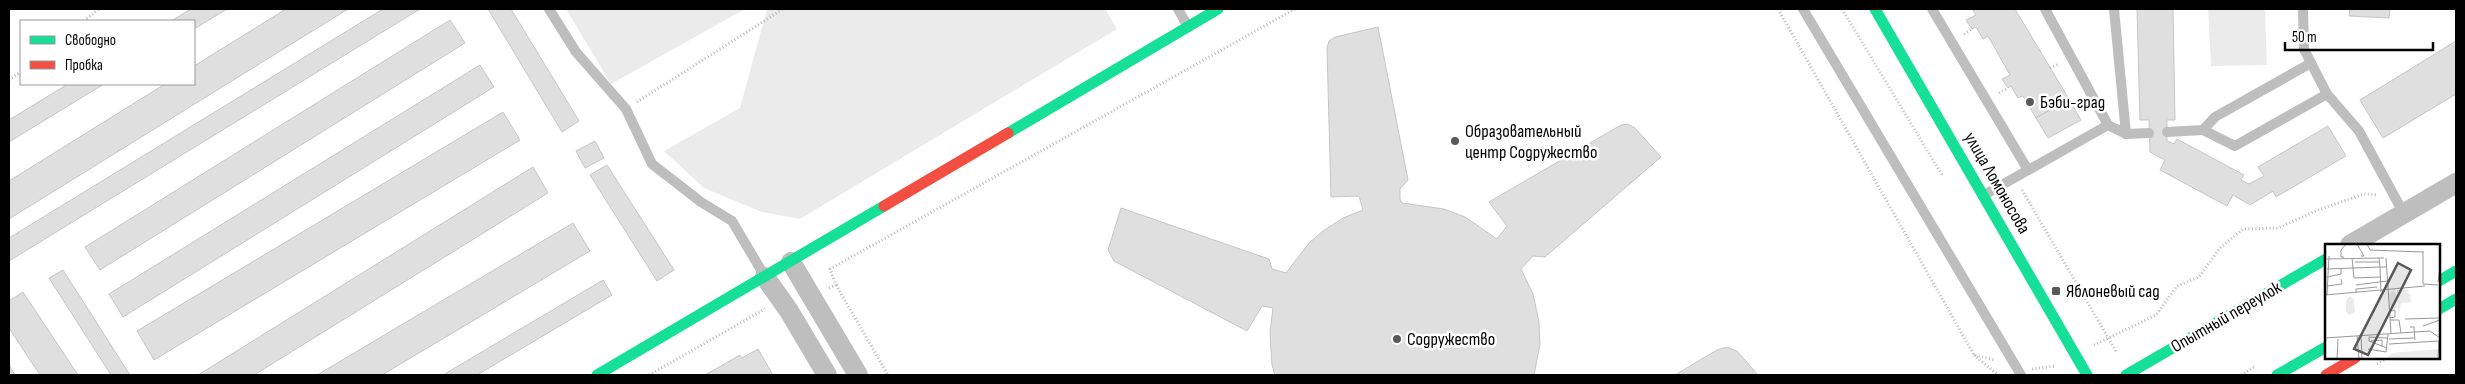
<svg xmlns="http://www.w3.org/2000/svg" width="2465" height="384" font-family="'Sofia Sans Condensed',sans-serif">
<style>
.green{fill:#ebebeb}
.building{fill:#dfdfdf;stroke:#c6c6c6}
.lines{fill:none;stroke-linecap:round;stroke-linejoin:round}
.path{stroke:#b9b9b9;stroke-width:3;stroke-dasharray:1 2.5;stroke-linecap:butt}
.lane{stroke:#bebebe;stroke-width:10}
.street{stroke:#bebebe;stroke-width:20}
.fast{stroke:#16e098;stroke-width:11}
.jam{stroke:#f24e42;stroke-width:11}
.poi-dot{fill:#595959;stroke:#fff;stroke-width:2}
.labels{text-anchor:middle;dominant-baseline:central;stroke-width:5;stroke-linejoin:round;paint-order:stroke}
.poi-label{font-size:18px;fill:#000;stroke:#fff;text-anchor:start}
.street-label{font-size:18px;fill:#000;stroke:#fff}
.inset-road{fill:none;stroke:#999;stroke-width:1}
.view{fill:#595959;fill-opacity:0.15;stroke:#595959;stroke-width:2.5}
.inset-edge{fill:none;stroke:#000;stroke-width:2.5}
</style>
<rect width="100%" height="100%" fill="#fff"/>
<g class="green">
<polygon points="566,9 745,9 611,84"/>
<polygon points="767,9 1105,9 1117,29 800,219 762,212 704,188 664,151 740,108"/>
<polygon points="2208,9 2265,9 2267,65 2211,66"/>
</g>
<g class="building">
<polygon points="191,9 227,9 194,29 194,21 171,21"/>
<polygon points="286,9 348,9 9,219 9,181 165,84 194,84 194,66"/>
<polygon points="383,9 420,9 9,261 9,238"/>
<polygon points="488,9 511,9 579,121 562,132"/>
<polygon points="1972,9 2015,9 2069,99 2036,118 2023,96 2018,98 2011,86 2008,88 2002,79 2010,75 1988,36 1983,39 1976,27 1972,29 1966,20 1976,15"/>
<polygon points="2137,9 2173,9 2175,120 2167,120 2167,141 2174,144 2177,139 2244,175 2241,180 2249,184 2264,176 2258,167 2328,126 2346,156 2276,197 2273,191 2250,205 2233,195 2227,206 2160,170 2165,160 2150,152 2149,120 2140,120"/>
<polygon points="2350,9 2390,9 2389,18 2349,16"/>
<polygon points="450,20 465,43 100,270 85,247"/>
<polygon points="1378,27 1408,180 1400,189 1400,199 1402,203 1444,209 1465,217 1497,239 1507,226 1489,202 1621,125 1628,124 1635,128 1661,157 1545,257 1533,256 1521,269 1533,294 1539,322 1540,344 1534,375 1275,375 1272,365 1270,332 1273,308 1262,306 1247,331 1114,261 1108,250 1121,208 1269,259 1272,269 1286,273 1309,243 1323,231 1343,218 1363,210 1359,196 1331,197 1327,48 1329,41 1335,37"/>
<polygon points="2456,41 2456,94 2383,138 2360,100"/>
<polygon points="480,65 494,87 123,317 109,294"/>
<polygon points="68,84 104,84 9,142 9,120"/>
<polygon points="2069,99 2081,120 2048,138 2036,118"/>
<polygon points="503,112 520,140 154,360 137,331"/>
<polygon points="595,141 604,158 585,168 576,151"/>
<polygon points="607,165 674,270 657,281 590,175"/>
<polygon points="533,167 548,193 254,375 198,375"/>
<polygon points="573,223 590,251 382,375 317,375"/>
<polygon points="63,270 130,375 111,375 49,278"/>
<polygon points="603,280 612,295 477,375 443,375"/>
<polygon points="23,292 78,375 40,375 9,328 9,301"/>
<polygon points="1727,347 1737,351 1758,375 1675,375 1717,350"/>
<polygon points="758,349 773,375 705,375 740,355 742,358"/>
<polygon points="9,365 15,375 9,375"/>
</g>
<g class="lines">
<g class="path">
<polyline points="1778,9 1974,355 1995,360"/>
<polyline points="1842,9 1942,175"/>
<polyline points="84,21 99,9"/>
<polyline points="1964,34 1972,29"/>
<polyline points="2050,68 2059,64"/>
<polyline points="9,80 21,72"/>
<polyline points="1999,93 2008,88"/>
<polyline points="637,102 783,9"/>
<polyline points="2022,190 2117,353"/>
<polyline points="836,285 888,375"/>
<polyline points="829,288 836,285 830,269 1295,9"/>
<polyline points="2094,345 2156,315 2177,286 2199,277 2220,248 2243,229 2278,228 2318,210 2364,194 2377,195"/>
<polyline points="1974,355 1998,375"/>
<polyline points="2377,364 2387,358"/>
<polyline points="2032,369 2056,366"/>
<polyline points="649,375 765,309"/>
<polyline points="2241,375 2254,367"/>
</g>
<g class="lane">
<polyline points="549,9 576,52 626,109 652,164 701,202 732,221 764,275"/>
<polyline points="1178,9 1187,25"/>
<polyline points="1803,9 2021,375"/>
<polyline points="1932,9 2028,170"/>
<polyline points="2045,9 2108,125"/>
<polyline points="2303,9 2304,49 2311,63"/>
<polyline points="2203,130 2235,146 2327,94"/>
<polyline points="2167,132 2203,130 2215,117 2311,63 2327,94 2359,131 2404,214"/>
<polyline points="2126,134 2149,133"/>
<polyline points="1984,195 2108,125 2126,134 2114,9"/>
</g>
<g class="street">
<polyline points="2350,245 2456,183"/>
<polyline points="791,262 858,375"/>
<polyline points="765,277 789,311 827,375"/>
</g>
<g class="fast">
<polyline points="1875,9 2087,375"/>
<polyline points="1008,133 1218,9"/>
<polyline points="2439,281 2456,271"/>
<polyline points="2439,309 2456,299"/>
<polyline points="597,375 884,206"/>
<polyline points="2126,375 2326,259"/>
<polyline points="2277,375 2326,347"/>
</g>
<g class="jam">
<polyline points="884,206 1008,133"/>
<polyline points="2326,375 2355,358"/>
</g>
</g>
<g class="poi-dot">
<circle cx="2030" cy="102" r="5"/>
<circle cx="1455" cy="141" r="5"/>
<rect x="2051" y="286" width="10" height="10" rx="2.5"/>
<circle cx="1397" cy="339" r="5"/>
</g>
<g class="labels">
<g class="poi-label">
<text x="2040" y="102">Бэби-град</text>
<text x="1465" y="131">Образовательный<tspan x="1465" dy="21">центр Содружество</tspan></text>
<text x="2066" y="291">Яблоневый сад</text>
<text x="1407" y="339">Содружество</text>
</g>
<g class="street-label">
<text transform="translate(1997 183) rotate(60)">улица Ломоносова</text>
<text transform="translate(2226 317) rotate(-30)">Опытный переулок</text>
</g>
</g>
<g transform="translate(2325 244)">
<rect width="115" height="115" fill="#fff"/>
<path d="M81,45L85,48H81L85,50L86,58L76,59L73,74V64H65L64,50L69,46L72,52V46ZM25,52L29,56L30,68L25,71L21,68V57ZM115,101V115H61L67,109L113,105Z" fill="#ebebeb"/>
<path class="inset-road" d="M32,0L39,12H36M42,0L45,6L98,8M98,7V40L113,41M19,13H16V6L21,0M27,14L29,34L55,33M61,14L66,89M2,15L54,14M30,18H55M2,25L55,23L54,14H59M2,33L16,30V25M113,38L115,23M115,38V82M31,41L62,37M2,42L17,40L16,35M56,48L55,23H62M31,49V45L52,43M0,51L100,42M2,51L4,12M64,67L70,66V73L65,74M80,75L114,74M65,76H74L76,89M98,82L115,76M85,83H89L90,96M32,92L34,115M36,92L37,115M44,93L62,94M44,93V97L62,104M0,94L105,87L115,94M64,95L89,94M46,97L57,96V103M64,100L114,97L113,115M43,105L61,108L63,90M12,115L13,95"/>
<path class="view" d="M73,19L86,26L43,111L29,105Z"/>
<rect width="115" height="115" class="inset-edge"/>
</g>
<rect width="2465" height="384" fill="none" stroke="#000000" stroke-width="20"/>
<rect x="20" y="20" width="175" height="65" fill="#ffffff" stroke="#999999"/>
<rect x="30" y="36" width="25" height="8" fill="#16e098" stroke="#999999"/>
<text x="65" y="45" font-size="15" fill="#000000">Свободно</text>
<rect x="30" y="61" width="25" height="8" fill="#f24e42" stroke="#999999"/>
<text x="65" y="70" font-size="15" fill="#000000">Пробка</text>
<path d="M2285 42v8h148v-8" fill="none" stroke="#000000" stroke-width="2.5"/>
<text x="2292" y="42" font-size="15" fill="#000000" stroke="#ffffff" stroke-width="4" paint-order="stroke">50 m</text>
</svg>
